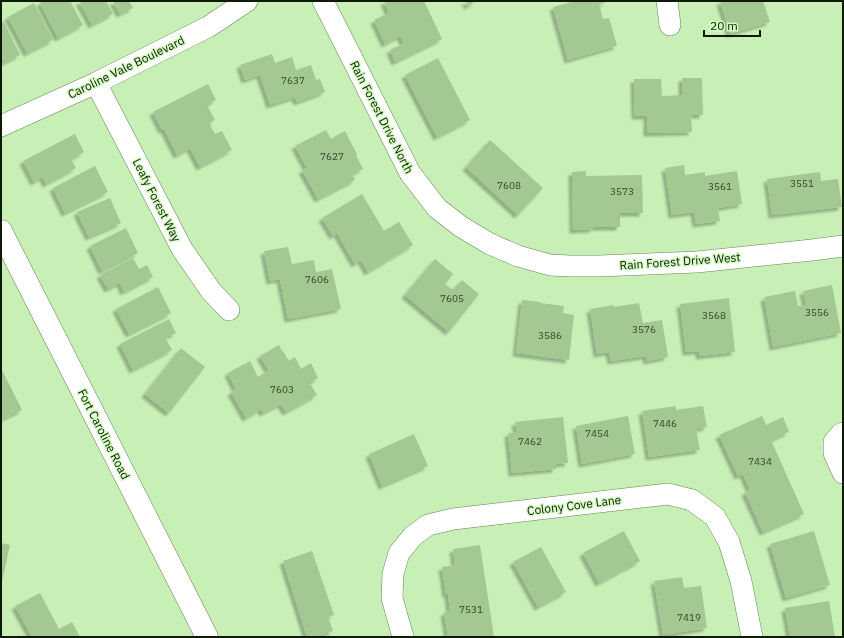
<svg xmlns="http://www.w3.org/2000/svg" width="844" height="638" font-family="'IBM Plex Sans',sans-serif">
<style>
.building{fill:#a3c891;filter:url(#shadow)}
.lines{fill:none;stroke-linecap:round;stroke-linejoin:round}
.minor-casing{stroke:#638652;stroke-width:22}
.tertiary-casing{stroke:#638652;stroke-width:23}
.minor{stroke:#fff;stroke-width:21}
.tertiary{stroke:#fff;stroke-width:22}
.labels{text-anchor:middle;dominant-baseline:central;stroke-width:3;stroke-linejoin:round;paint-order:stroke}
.number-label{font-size:10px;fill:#324629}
.street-label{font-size:12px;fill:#0c1a06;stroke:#d5fcc3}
</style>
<defs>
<filter id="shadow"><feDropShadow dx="-3.5" dy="3.5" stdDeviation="1" flood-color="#0004"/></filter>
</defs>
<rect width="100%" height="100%" fill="#c8efb6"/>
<g class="building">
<polygon points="43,1 70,1 83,25 58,38 40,3"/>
<polygon points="79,1 106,1 113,14 92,25"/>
<polygon points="113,1 129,1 133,8 120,14"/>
<polygon points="384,1 424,1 442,39 395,62 390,50 404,43 400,36 385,44 374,20 389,13"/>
<polygon points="465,1 476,1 468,6"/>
<polygon points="575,1 604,1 605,3 599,4 603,19 609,18 617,46 568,60 553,7"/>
<polygon points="720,1 763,1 770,22 730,34"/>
<polygon points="34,3 53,40 27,53 8,17"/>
<polygon points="4,22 20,55 1,64 1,23"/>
<polygon points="272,54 275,63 292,57 296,70 311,65 316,80 320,79 325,92 297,102 295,97 270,105 260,75 245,80 240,65"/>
<polygon points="438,58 470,120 437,137 405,75"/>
<polygon points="682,78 702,78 703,115 691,115 692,132 647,133 647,116 635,116 634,79 661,79 662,96 682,95"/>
<polygon points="208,84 216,100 207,105 215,120 209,123 215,134 222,131 232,150 200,167 190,148 177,155 164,129 162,130 153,112"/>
<polygon points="326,130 331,139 345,131 357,154 356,155 363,169 352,174 355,180 318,199 302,170 307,168 295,146"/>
<polygon points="75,134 84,152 71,159 76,168 46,184 43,177 34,182 23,161"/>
<polygon points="490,140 543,188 518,215 466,167"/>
<polygon points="684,165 685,175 705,172 705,176 737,171 742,204 718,208 720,221 696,224 694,212 672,215 665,168"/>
<polygon points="95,166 108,192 65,213 53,188"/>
<polygon points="586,171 586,176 642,175 643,213 620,213 620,227 593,227 593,229 573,230 572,172"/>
<polygon points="820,172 821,181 838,179 842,207 772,215 767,179"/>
<polygon points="362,194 384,231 399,222 413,245 368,272 361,260 355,264 337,233 333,236 322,218"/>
<polygon points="110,198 121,223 89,237 77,212"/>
<polygon points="126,228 138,253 102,271 90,246"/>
<polygon points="288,247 292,264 314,260 316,272 332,269 341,309 288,319 280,279 270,281 264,251"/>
<polygon points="133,258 139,269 147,265 153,277 124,292 120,283 108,289 100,275"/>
<polygon points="435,259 453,274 445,284 453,290 462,280 479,294 449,332 405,295"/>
<polygon points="832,285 841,333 773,347 764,297 795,291 798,306 806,305 803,291"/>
<polygon points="158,287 171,313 129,334 116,309"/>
<polygon points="729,298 735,352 699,356 699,351 686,352 680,304"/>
<polygon points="522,300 540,302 540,303 564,306 563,313 574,315 569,360 516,353"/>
<polygon points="639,303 643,323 662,320 668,357 647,361 646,356 611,361 609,352 597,354 590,309 614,305 614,307"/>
<polygon points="169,319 176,333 165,338 172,350 133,370 120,344"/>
<polygon points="279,345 282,351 283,351 289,361 295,357 301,369 311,363 318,378 310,383 317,395 286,412 281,404 263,413 261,409 246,418 231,392 236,389 228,373 250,361 258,377 264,373 269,371 260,356"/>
<polygon points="181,348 205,367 169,413 145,394"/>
<polygon points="1,368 22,410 1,420"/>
<polygon points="676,406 676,410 703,406 707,427 696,429 700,450 649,457 642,411"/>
<polygon points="628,416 635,454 582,464 576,426"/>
<polygon points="762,416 766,425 783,417 789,432 771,440 804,514 763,532 745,492 750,490 743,474 738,476 719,435"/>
<polygon points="563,417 568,463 556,464 556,469 512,473 508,433 517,432 515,422"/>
<polygon points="414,434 428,466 382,486 369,454"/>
<polygon points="624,531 640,561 599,583 583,553"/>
<polygon points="814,531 830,585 786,598 770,544"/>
<polygon points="1,543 10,545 2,582 1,582"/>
<polygon points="480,545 494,637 448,637 444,612 450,611 448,594 446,594 442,567 455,565 453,549"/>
<polygon points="541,547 566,592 538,607 513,562"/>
<polygon points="312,551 334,615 328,617 333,631 314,637 307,637 283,561"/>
<polygon points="682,577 684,588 701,586 707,628 663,635 654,581"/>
<polygon points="40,593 59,629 72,622 80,637 32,637 15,606"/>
<polygon points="829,601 835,637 790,637 785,608"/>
</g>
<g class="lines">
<defs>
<g id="minor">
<polyline points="323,1 410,173 437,208 460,226 490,244 518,256 550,265 570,266 599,266 697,262 812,250 843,246"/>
<polyline points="667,1 670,25"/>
<polyline points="96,83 182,249 211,291 229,310"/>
<polyline points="1,126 96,83 208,27 247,1"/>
<polyline points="843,433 841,434 834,442 834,453 843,473"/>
<polyline points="403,637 392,598 393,574 399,553 413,536 428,525 453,519 668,494 692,500 715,517 729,542 741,581 752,637"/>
</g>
<polyline id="tertiary" points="1,231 207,637"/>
</defs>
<use href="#minor" class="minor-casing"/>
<use href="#tertiary" class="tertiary-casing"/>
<use href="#minor" class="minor"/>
<use href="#tertiary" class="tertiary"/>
</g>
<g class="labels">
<g class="number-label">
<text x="293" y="80">7637</text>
<text x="332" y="156">7627</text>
<text x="802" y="183">3551</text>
<text x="509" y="185">7608</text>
<text x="720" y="186">3561</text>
<text x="622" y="191">3573</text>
<text x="317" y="279">7606</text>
<text x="452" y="298">7605</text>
<text x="817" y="312">3556</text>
<text x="714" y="315">3568</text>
<text x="644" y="329">3576</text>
<text x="550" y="335">3586</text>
<text x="282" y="389">7603</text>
<text x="665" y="423">7446</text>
<text x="597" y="433">7454</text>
<text x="530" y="441">7462</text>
<text x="760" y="461">7434</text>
<text x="471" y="609">7531</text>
<text x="689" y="617">7419</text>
</g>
<g class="street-label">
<text transform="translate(126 67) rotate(-26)">Caroline Vale Boulevard</text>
<text transform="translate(382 117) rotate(63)">Rain Forest Drive North</text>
<text transform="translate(157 200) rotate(63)">Leafy Forest Way</text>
<text transform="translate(680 261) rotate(-4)">Rain Forest Drive West</text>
<text transform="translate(104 434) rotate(63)">Fort Caroline Road</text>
<text transform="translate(574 505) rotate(-7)">Colony Cove Lane</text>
</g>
</g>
<rect width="844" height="638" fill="none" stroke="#0c1a06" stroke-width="4"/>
<path d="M704 30v6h56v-6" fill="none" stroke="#0c1a06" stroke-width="2"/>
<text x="710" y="30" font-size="12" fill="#0c1a06" stroke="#d5fcc3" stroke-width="3" paint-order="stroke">20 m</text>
</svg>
